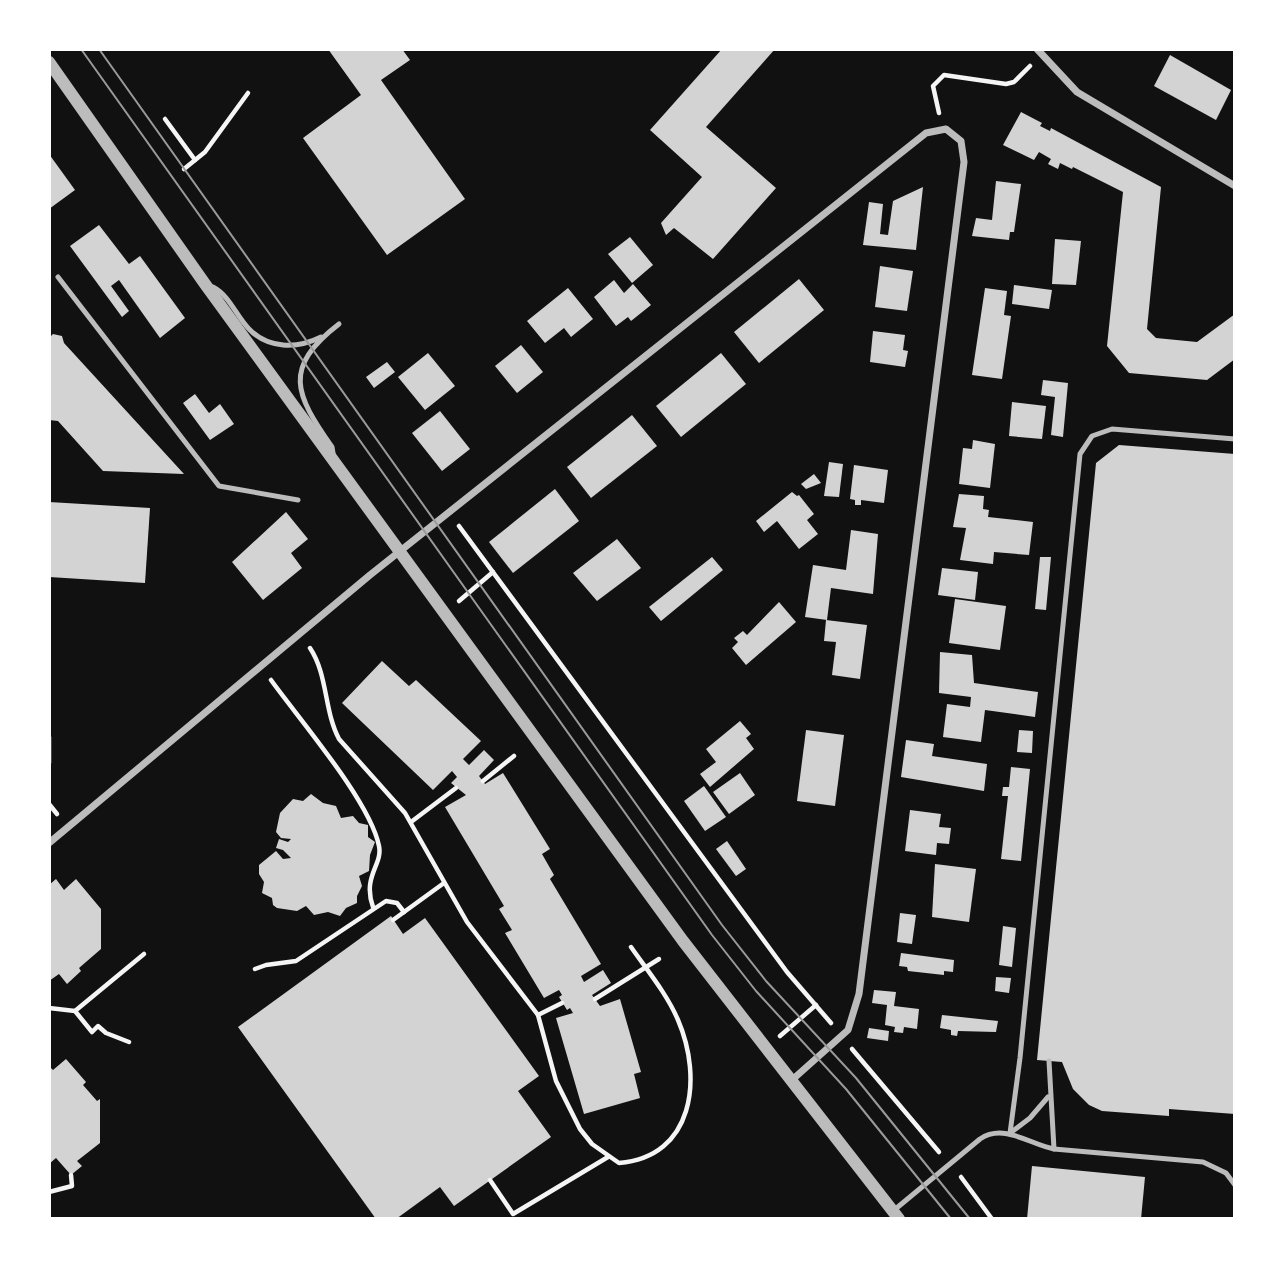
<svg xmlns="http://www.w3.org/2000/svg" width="1284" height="1268" font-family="Karla,sans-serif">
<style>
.building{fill:#d3d3d3}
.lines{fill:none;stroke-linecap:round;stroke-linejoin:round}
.path{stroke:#f5f5f5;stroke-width:4.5}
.service{stroke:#bcbcbc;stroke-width:5}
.minor{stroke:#bcbcbc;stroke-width:7}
.tertiary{stroke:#bcbcbc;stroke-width:12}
.tram{stroke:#9a9a9a;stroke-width:2}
</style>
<rect width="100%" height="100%" fill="#111"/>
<g class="building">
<polygon points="328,49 402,49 410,60 381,80 465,199 387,255 303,138 361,95"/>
<polygon points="722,49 775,49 706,127 776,188 713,259 674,228 666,235 661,223 702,177 650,130"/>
<polygon points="1170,55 1231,90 1216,120 1154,86"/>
<polygon points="1021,112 1042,123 1040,126 1050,131 1051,128 1161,187 1147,329 1156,338 1197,342 1235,314 1235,359 1207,380 1129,373 1107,346 1123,192 1073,167 1072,169 1060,163 1058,169 1048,164 1051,159 1039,152 1034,160 1003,145"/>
<polygon points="49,154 75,190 49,209"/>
<polygon points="996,181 1021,184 1014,232 1010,232 1009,240 972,236 976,218 992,220"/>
<polygon points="923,187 916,250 863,245 869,202 883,204 880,234 888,235 893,201"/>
<polygon points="99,225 129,264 140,256 185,318 160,338 119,280 111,286 129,311 122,317 70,246"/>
<polygon points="630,237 653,265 632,283 608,254"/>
<polygon points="1055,239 1081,241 1076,285 1052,284"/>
<polygon points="880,266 913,271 907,311 875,307"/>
<polygon points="799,279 824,310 759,363 734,332"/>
<polygon points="614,280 624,293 633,284 651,305 631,321 628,317 616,326 594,297"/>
<polygon points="1014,285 1052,290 1049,309 1012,304"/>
<polygon points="568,288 593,319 571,337 564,328 545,343 527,321"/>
<polygon points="985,288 1007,291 1004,315 1011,316 1002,379 972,375"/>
<polygon points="873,331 905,335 903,350 908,351 905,367 870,362"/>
<polygon points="53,334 62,336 64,343 184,474 103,471 58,421 49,420 49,338"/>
<polygon points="521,345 543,372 517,393 495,366"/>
<polygon points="428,353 455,386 425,410 398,377"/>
<polygon points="721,353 746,384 681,437 656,406"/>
<polygon points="387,362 395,372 374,388 366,377"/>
<polygon points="1043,380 1068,383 1063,437 1051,435 1055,397 1041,395"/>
<polygon points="195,394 209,413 220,404 234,424 210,440 183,403"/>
<polygon points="1012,402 1046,406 1042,439 1009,436"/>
<polygon points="440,411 470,449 442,471 412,433"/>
<polygon points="632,415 657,446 591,498 567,467"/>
<polygon points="973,440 995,444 990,488 959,484 963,448 972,449"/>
<polygon points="1119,445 1235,454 1235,1114 1169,1109 1169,1116 1102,1111 1089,1105 1073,1089 1062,1062 1037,1060 1096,463"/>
<polygon points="829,462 843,464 839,497 824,496"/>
<polygon points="854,465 888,470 884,503 861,500 861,505 855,505 855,500 850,499"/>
<polygon points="814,474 821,483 806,489 801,484"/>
<polygon points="555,489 579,521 513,573 489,542"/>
<polygon points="792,492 797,496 799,495 814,514 807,520 818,534 799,549 777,521 764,532 756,521"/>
<polygon points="959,494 984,496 983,509 989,510 988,517 1033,522 1029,555 994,552 993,564 960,560 966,528 953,527"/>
<polygon points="49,502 150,508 145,583 49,577"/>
<polygon points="286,512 308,539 291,553 302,568 263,600 232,562"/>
<polygon points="851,530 878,534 873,594 831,588 827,620 805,617 813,565 846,570"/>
<polygon points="617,539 641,568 597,601 573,573"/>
<polygon points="712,557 723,570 661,621 649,607"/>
<polygon points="1040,557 1051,557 1046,610 1035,609"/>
<polygon points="942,568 978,572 975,600 938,595"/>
<polygon points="955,599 1006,606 1000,650 949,643"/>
<polygon points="779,602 796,622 746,665 732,648 738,642 734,638 743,631 747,635"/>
<polygon points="826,620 867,625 860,679 832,675 836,642 824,641"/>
<polygon points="940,652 972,655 974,683 1038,692 1035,717 985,710 981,742 943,737 947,704 970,707 971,697 939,693"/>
<polygon points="382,661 409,686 416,680 481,741 463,759 469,765 484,750 494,760 479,776 485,784 503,773 550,849 542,854 554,875 550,879 601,964 581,976 584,982 603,970 611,983 592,995 600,1006 620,999 641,1072 634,1074 640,1098 584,1114 556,1018 573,1013 570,1008 567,1010 559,997 562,995 559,990 544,998 505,933 512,930 499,909 504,906 445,807 466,795 451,783 457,777 452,771 433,790 342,703"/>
<polygon points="740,721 751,734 746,738 754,749 710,787 700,774 716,762 706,749"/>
<polygon points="806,730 844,735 835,806 797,801"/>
<polygon points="1019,730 1033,731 1032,753 1017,752"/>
<polygon points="906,740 934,744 932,756 987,764 984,791 901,777"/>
<polygon points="1011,767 1030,769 1021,861 1001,859 1008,796 1002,796 1003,787 1009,787"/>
<polygon points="740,773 755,795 729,814 713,792"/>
<polygon points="704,786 726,817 705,831 684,801"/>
<polygon points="311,794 323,803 336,806 341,818 353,816 359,823 368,825 368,837 375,842 370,855 369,871 359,876 362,886 357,896 357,903 346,908 340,916 328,912 314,915 306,906 297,911 277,908 273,905 272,898 262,893 264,882 259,874 259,865 276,851 283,859 291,858 283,850 276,848 279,839 288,842 291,839 281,838 276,832 280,813 293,799 303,801"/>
<polygon points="910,810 941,814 939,827 951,828 949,844 937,843 936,855 905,851"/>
<polygon points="727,841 746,869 736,876 716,849"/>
<polygon points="935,864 976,869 969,922 932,917"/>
<polygon points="56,879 64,890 76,879 101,909 101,949 79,968 81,971 67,984 59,974 49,981 49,885"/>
<polygon points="900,913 916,915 912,944 897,942"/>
<polygon points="391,916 403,934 425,918 539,1076 518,1091 551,1137 454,1206 440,1187 396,1219 376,1219 238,1027"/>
<polygon points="1003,926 1016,928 1012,967 999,965"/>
<polygon points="901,953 954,960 953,972 944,971 944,975 908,971 907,967 899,966"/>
<polygon points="996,977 1011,978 1009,993 995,991"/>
<polygon points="874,990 896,992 894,1006 919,1009 917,1029 904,1027 903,1033 894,1032 895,1027 885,1025 887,1005 872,1003"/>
<polygon points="942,1015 998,1021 996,1032 958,1031 957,1036 951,1035 951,1030 940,1028"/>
<polygon points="869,1028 889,1031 888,1041 867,1038"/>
<polygon points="66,1059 86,1082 83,1085 97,1101 100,1099 100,1143 77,1161 82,1166 71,1175 56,1158 49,1164 49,1066 53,1070"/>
<polygon points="1032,1166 1145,1177 1141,1219 1027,1219"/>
</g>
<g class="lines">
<g class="path">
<polyline points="939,113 933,86 944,75 1006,84 1014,82 1030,66"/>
<polyline points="165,119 195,160"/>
<polyline points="184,169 205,152 248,93"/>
<polyline points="459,526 787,972 831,1023"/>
<polyline points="459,601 493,572"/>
<path d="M310,648C328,675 324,711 339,739L405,813L467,922L538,1015L556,1081L580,1129L592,1144L619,1163C694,1157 703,1078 678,1020C667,994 647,970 631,947"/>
<path d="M271,680C299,719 370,801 379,846C383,865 362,876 373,907"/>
<polyline points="49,737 49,763"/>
<polyline points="483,781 514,756"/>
<polyline points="49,804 57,814"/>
<polyline points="411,822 456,788"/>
<polyline points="393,920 444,883"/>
<polyline points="255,969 266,965 296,961 386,901 397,903 404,912"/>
<polyline points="595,999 659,959"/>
<polyline points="49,1008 75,1011 92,1032 98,1026 106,1033 129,1042"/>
<polyline points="75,1011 144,954"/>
<polyline points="538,1015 562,1003"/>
<polyline points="780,1036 816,1005"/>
<polyline points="852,1049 939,1152"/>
<polyline points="961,1177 992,1219"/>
<polyline points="490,1180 513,1214 608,1157"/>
<polyline points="49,1192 72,1186 71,1175"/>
</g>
<g class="service">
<polyline points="58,277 219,486 298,500"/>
<path d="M213,287C230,296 236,316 249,329C268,349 297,349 321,337"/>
<path d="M333,453L332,447C295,394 282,368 339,324"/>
<polyline points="1049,1061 1054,1149"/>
<polyline points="1010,1133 1020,1058 1080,454 1092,436 1112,429 1235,439"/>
<polyline points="1010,1133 1030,1118 1048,1097"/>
<path d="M893,1211L980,1139C1004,1123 1029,1144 1054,1149L1203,1162L1226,1173L1235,1185"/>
</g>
<g class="minor">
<polyline points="1037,49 1077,92 1235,186"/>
<polyline points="49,843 370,575 926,133 946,129 961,141 964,162 859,994 848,1030 792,1080"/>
</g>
<polyline class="tertiary" points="49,62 205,284 683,941 899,1219"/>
<g class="tram">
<polyline points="81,49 712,935 756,991 846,1089 951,1219"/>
<polyline points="99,49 722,925 766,981 856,1078 970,1219"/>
</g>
</g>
<rect width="1284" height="1268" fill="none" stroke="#ffffff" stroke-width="102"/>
</svg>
